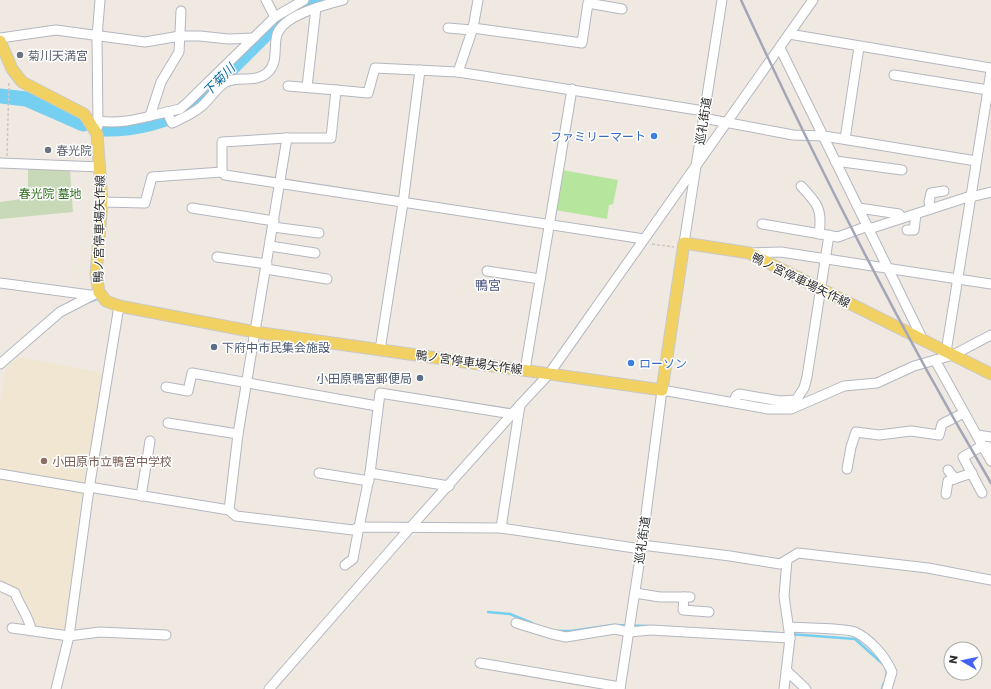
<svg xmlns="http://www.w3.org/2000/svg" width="991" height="689" font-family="Poppins,'Noto Sans JP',sans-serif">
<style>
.education{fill:#f0e6d1}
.green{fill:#b6e59e}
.cemetery{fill:#c8d9b8}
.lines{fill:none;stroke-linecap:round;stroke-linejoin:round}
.stream{stroke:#75cff0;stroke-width:2.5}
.river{stroke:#75cff0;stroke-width:15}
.minor-casing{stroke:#b4b7c1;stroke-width:11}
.major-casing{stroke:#c9c9c9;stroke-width:13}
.path{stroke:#c9c9c9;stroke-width:1.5;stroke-dasharray:3 2;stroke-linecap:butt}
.minor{stroke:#fff;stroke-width:9}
.major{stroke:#f2d163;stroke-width:11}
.rail{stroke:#a3a6b8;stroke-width:2.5}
.worship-dot{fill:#6b7280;stroke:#fff;stroke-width:1.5}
.shop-dot{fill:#3f7fe0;stroke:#fff;stroke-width:1.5}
.service-dot{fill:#5c6f8a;stroke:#fff;stroke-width:1.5}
.education-dot{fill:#8d6e63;stroke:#fff;stroke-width:1.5}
.labels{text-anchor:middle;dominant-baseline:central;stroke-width:3;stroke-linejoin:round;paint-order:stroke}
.worship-label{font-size:12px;fill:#5b616d;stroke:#fff;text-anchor:start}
.street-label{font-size:12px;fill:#2e2e2e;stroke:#fff}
.shop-label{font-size:12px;fill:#366cbe;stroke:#fff;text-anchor:end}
.park-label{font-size:12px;fill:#2c6e1b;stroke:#fff}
.service-label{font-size:12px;fill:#4e5e75;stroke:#fff;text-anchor:start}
.education-label{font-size:12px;fill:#785e54;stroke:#fff;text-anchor:start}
.water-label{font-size:13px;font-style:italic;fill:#0d6fa3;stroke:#fff}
.neighbourhood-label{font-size:13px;fill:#4d5680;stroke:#fff}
</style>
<rect width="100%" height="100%" fill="#efe9e1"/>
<polygon class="education" points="18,357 104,373 78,518 67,629 65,631 35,628 18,592 13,587 0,580 0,403 6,368"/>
<polygon class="green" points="562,170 618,180 613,204 609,205 607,219 555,210"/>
<polygon class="cemetery" points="28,167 70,171 73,212 0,219 0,202 28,198"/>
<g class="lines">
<g class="stream">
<polyline points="89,302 99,298"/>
<polyline points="488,612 510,614 532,623"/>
<polyline points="558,631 571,631 613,625 648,626"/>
<polyline points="763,632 855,639 884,665 887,672 886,676"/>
<polyline points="882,689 884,683"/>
</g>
<g class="river">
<polyline points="0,96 26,99 83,124"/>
<path d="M104,129C133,130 168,121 193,107L278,22L297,9L320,0"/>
</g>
<defs>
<g id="minor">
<polyline points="266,0 275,17"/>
<polyline points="448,28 472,30"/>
<polyline points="473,28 582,43 588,3 622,9"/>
<polyline points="789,34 991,68"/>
<polyline points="0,38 56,30 145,42 180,36 200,36 228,39 254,38"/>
<polyline points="780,48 923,340"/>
<polyline points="458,72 473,28 478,0"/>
<polyline points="894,75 988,90"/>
<polyline points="288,86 336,90"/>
<polyline points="307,87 316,8"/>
<polyline points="167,112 180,109 189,101 275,17 304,0"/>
<polyline points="150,116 161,82 179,52 181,11"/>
<polyline points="703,118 793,135 824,136 976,161"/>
<path d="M99,121C123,125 144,117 167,112L172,123C183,118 193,114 202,106C209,100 217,87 226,82C238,76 255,83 267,73C280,62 272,44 278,32C287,14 325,5 343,0"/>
<polyline points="98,126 97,37 100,0"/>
<polyline points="287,138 238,434 229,510 236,516 353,530 359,527 370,473 380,393 512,414"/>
<polyline points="845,139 859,47"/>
<polyline points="835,161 902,170"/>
<polyline points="0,163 100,167"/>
<polyline points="222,172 225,175 644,239"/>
<path d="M801,186C817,203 823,209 819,234"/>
<polyline points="971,197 991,192"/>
<polyline points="102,202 145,203 152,177 222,172 222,142 287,138 331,138 336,90 368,93 375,68 458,72 704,111"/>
<polyline points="192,208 274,221"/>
<polyline points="859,208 899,214 902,218"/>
<polyline points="931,209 929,202 931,193 944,191"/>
<polyline points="762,224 838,237 868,226"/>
<polyline points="273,227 319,233"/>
<polyline points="869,229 971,196"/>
<polyline points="907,230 914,230 916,214"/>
<polyline points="684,243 722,0"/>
<polyline points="270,246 315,253"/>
<polyline points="749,253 781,252 991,284"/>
<polyline points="217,257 267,264"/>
<polyline points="266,269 327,279"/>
<polyline points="487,271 540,279"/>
<polyline points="0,283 90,295"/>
<polyline points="380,350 403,203 420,70"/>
<polyline points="946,352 991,71"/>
<polyline points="935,360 991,461"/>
<polyline points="0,364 60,312 99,292"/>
<polyline points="525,370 572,89"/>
<polyline points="166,387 188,391 192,373 377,406"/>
<polyline points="734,402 736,396 739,394 780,401 796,400 804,388 807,377 829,235"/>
<polyline points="168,423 238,434"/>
<polyline points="977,435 991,437"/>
<polyline points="847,469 851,447 856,432 879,435 911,431 939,435 942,424 964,413"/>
<polyline points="948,470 955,479"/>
<polyline points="319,473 369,481"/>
<polyline points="370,473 449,486"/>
<polyline points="0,474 89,489"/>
<polyline points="89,487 229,510"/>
<polyline points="982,493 963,457 982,446 991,447"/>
<polyline points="946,494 948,481 972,473"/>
<polyline points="141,496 150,441"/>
<polyline points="501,528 520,405"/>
<polyline points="642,545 730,556 780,564 798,553 928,568 991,580"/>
<polyline points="345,565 353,559 359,527 501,528 641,549"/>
<path d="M0,586L15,593C20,607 29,616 31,630"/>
<polyline points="635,593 660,597 690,597"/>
<polyline points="684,597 683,610 709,612"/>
<polyline points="516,623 552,634 566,637 615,629 629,632 651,630 790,638"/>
<path d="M789,627C801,628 847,628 855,632C870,639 885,656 892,672L887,689"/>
<polyline points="12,628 69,636 100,632 166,635"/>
<polyline points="480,663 620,687"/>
<polyline points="787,671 806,689"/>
<polyline points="56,689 69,636 89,489 119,306"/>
<polyline points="269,689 409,529 521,404 549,374 813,0"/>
<polyline points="620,689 642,545 662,390 768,409 791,409 844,386 877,383 914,366 953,355 991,335"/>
<polyline points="784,689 790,638 784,596 787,560"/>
</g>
<polyline id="major" points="0,41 12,69 22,82 84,114 97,134 102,202 96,274 99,292 106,301 119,306 255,332 662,390 684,243 749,253 991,374"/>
</defs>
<use href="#minor" class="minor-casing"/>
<use href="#major" class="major-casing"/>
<g class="path">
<polyline points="7,156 9,81"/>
<polyline points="652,244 674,247"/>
</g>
<use href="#minor" class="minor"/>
<use href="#major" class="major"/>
<path class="rail" d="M741,0C817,165 899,327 991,483"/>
</g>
<g class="worship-dot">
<circle cx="20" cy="55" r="4"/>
<circle cx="48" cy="150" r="4"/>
</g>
<g class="shop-dot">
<circle cx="654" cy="136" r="4"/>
<circle cx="631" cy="363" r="4"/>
</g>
<g class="service-dot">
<circle cx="214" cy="347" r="4"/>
<circle cx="420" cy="378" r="4"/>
</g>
<circle class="education-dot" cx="44" cy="461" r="4"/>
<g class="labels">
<g class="worship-label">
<text x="28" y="55">菊川天満宮</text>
<text x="56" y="150">春光院</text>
</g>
<g class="street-label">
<text transform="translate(703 121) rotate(-81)">巡礼街道</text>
<text transform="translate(99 229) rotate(-89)">鴨ノ宮停車場矢作線</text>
<text transform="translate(801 280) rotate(26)">鴨ノ宮停車場矢作線</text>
<text transform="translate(469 362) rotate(8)">鴨ノ宮停車場矢作線</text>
<text transform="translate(642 540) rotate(-82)">巡礼街道</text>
</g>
<g class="shop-label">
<text x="646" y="136">ファミリーマート</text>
<text x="639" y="363" text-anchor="start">ローソン</text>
</g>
<g class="park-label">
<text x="50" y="193">春光院 墓地</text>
</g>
<g class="service-label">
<text x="222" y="347">下府中市民集会施設</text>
<text x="412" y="378" text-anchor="end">小田原鴨宮郵便局</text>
</g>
<g class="education-label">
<text x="52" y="461">小田原市立鴨宮中学校</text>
</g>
<g class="water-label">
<text transform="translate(219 80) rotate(-45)">下菊川</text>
</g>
<g class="neighbourhood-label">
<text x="488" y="285">鴨宮</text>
</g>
</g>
<g transform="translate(963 661) rotate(279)"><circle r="19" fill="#ffffff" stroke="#ababab"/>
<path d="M0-3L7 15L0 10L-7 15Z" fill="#4264fb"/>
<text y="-6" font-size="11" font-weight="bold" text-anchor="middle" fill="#2e2e2e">N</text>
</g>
</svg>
